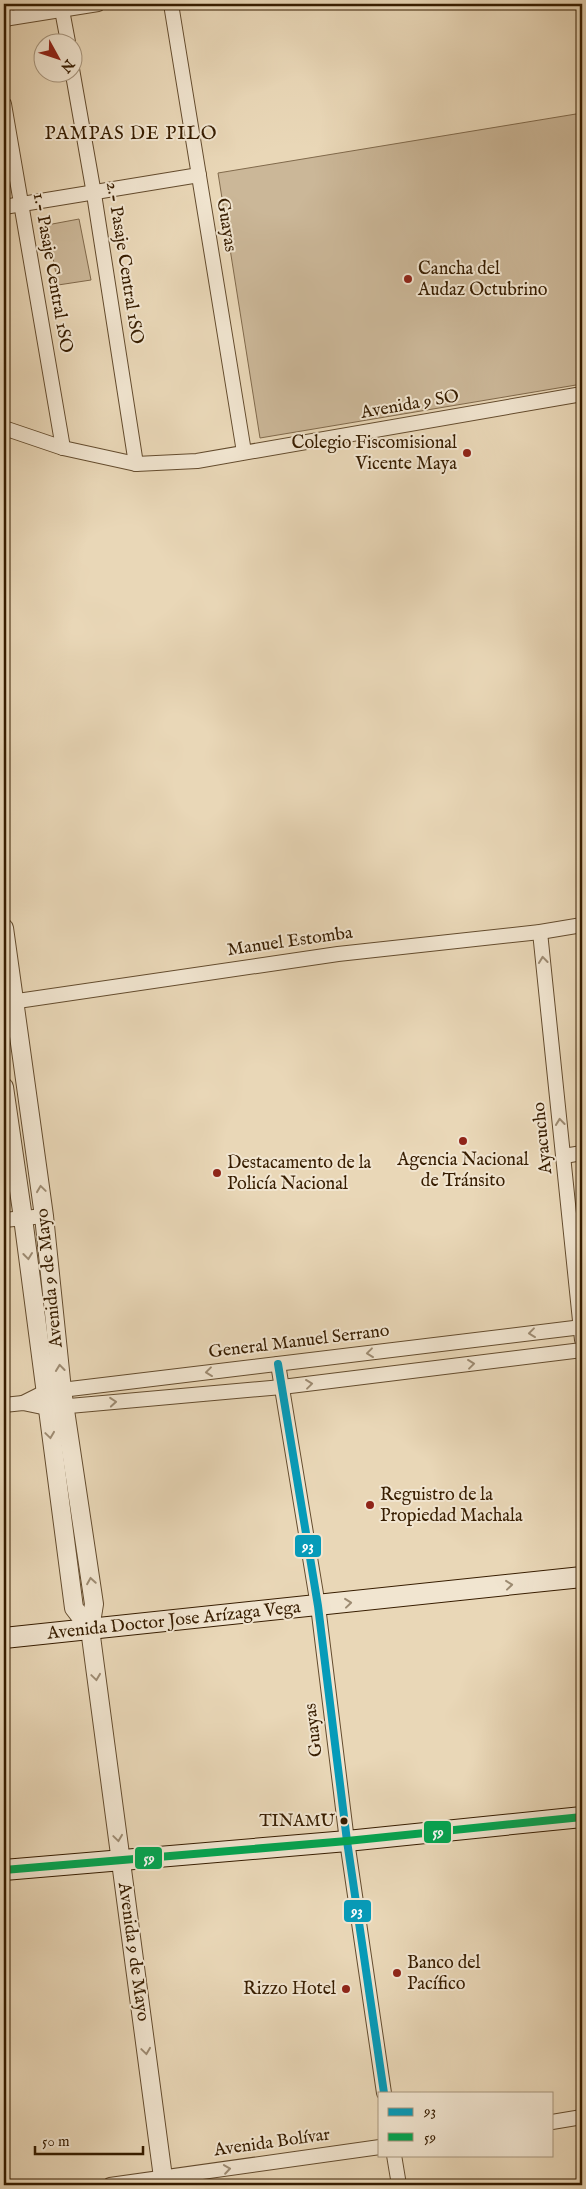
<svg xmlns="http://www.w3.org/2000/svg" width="586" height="2189" font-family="'IM FELL English',serif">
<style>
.green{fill:#cbb798;stroke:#816a4c}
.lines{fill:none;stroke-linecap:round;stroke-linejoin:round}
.minor-casing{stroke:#644c2e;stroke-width:16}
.tertiary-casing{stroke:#644c2e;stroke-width:20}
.secondary-casing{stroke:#371d00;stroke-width:22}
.minor{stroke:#f1e5d0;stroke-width:14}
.tertiary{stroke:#f1e5d0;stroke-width:18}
.secondary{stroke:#f1e5d0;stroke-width:20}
.bus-1-casing{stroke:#f1e5d0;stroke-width:11}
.bus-2-casing{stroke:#f1e5d0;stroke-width:11}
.bus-1{stroke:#069bb9;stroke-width:8}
.bus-2{stroke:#00a651;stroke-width:8}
.oneway{stroke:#9d8b72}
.poi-dot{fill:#8f2418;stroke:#f1e5d0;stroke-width:2}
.bus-dot{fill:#371d00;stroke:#f1e5d0;stroke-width:2}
.labels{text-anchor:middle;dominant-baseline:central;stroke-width:4;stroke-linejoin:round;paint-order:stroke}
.bus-label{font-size:17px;fill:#371d00;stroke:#f1e5d0;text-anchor:end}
.street-label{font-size:18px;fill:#371d00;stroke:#f1e5d0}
.poi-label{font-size:18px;fill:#371d00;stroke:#f1e5d0;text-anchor:start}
.neighbourhood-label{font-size:19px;letter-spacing:1px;fill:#371d00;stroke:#f1e5d0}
.line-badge{stroke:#f1e5d0;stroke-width:2}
.badge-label{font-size:14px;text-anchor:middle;font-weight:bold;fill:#fff}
</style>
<rect width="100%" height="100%" fill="#e9d7b7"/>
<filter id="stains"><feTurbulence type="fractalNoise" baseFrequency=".004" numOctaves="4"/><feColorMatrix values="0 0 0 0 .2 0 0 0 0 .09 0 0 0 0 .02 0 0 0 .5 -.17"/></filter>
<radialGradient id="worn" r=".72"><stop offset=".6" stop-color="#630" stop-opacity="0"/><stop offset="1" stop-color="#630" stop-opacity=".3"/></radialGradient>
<g class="green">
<polygon points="582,113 582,384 260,438 218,173"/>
<polygon points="79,219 91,280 58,285 47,225"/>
</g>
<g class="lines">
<defs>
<g id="minor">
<polyline points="4,4 7,19"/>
<polyline points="171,4 244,452"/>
<polyline points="62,10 68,42"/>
<polyline points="4,19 98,4"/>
<polyline points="72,69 94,194 136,464"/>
<polyline points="4,104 63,448"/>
<polyline points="4,207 199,175"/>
<polyline points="4,428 63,448 136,464 197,461 582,394"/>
<polyline points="540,932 582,1340"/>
<polyline points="4,1003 338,954 540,932 582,925"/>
<polyline points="564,1156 582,1153"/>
<polyline points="4,1220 44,1216"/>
<polyline points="278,1364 318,1606 347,1841 384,2093"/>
<polyline points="23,1403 45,1392 582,1327"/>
<polyline points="4,1405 23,1403 47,1408 282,1387 582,1350"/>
<polyline points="552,2122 582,2117"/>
<polyline points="394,2155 399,2185"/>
<polyline points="110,2185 380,2147"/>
</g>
<g id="tertiary">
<polyline points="4,928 44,1216 62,1390 94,1604 90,1629 164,2185"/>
<polyline points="4,1087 23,1218 74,1608 90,1629"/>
</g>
<g id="secondary">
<polyline points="4,1638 582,1577"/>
<polyline points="4,1870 347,1841 582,1817"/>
</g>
</defs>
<use href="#minor" class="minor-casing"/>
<use href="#tertiary" class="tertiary-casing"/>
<use href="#secondary" class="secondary-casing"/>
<use href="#minor" class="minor"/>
<use href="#tertiary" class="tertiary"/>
<use href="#secondary" class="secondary"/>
<defs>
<polyline id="bus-1" points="278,1364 318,1606 347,1841 384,2093"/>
<polyline id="bus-2" points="4,1870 347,1841 582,1817"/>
</defs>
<use href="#bus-1" class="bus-1-casing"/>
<use href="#bus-2" class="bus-2-casing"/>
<use href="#bus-1" class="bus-1"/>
<use href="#bus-2" class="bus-2"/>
</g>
<defs><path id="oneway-chevron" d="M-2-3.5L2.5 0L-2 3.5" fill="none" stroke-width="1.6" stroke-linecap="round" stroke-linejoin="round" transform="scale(1.25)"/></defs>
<g class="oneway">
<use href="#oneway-chevron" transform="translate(543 960) rotate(-96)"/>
<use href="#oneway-chevron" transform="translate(560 1122) rotate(-96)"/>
<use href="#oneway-chevron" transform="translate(41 1189) rotate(-98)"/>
<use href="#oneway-chevron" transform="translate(28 1256) rotate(83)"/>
<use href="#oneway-chevron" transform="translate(532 1333) rotate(173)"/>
<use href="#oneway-chevron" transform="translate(370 1353) rotate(173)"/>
<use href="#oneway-chevron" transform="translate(471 1364) rotate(-7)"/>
<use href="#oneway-chevron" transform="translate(60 1368) rotate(-96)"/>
<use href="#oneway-chevron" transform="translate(209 1372) rotate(173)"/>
<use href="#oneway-chevron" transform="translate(309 1384) rotate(-7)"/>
<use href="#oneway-chevron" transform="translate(113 1402) rotate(-5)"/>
<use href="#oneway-chevron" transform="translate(50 1435) rotate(82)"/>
<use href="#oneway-chevron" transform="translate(91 1581) rotate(-99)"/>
<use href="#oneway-chevron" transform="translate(509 1585) rotate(-6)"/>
<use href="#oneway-chevron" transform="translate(348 1603) rotate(-6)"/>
<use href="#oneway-chevron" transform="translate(96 1677) rotate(82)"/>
<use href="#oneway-chevron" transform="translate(118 1838) rotate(82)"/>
<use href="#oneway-chevron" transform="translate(146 2051) rotate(82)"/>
<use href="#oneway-chevron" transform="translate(227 2169) rotate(-8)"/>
</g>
<g class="poi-dot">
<circle cx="408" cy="279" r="5"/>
<circle cx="467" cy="453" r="5"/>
<circle cx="463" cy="1141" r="5"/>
<circle cx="217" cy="1173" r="5"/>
<circle cx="370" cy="1505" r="5"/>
<circle cx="397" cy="1973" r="5"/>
<circle cx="346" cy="1989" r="5"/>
</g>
<circle class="bus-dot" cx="344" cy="1821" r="4.5"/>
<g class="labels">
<g class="bus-label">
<text x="335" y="1821">TINAMU</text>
</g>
<g class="street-label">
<text transform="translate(226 225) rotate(81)">Guayas</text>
<text transform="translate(124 263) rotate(81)">2.- Pasaje Central 1SO</text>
<text transform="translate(52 273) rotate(80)">1.- Pasaje Central 1SO</text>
<text transform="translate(410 405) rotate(-10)">Avenida 9 SO</text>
<text transform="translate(290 942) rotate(-8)">Manuel Estomba</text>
<text transform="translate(543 1138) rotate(-96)">Ayacucho</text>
<text transform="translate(50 1278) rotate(-96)">Avenida 9 de Mayo</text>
<text transform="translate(299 1342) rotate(-7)">General Manuel Serrano</text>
<text transform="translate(174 1621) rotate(-6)">Avenida Doctor Jose Arízaga Vega</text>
<text transform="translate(314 1730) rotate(-97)">Guayas</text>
<text transform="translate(133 1952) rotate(82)">Avenida 9 de Mayo</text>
<text transform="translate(272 2143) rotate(-8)">Avenida Bolívar</text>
</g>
<g class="poi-label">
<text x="418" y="269">Cancha del<tspan x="418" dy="21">Audaz Octubrino</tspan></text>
<text x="457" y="443" text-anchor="end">Colegio Fiscomisional<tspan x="457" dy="21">Vicente Maya</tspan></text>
<text x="463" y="1160" text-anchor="middle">Agencia Nacional<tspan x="463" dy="21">de Tránsito</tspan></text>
<text x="227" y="1163">Destacamento de la<tspan x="227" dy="21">Policía Nacional</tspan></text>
<text x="380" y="1495">Reguistro de la<tspan x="380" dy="21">Propiedad Machala</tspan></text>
<text x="407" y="1963">Banco del<tspan x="407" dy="21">Pacífico</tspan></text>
<text x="336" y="1989" text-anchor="end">Rizzo Hotel</text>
</g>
<g class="neighbourhood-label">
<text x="131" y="134">PAMPAS DE PILO</text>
</g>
</g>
<g class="line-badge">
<rect x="294" y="1534" width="28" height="24" rx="5" fill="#069bb9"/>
<rect x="423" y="1820" width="29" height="24" rx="5" fill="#00a651"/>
<rect x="134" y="1846" width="29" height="24" rx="5" fill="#00a651"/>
<rect x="343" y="1899" width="29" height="24" rx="5" fill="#069bb9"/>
</g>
<g class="badge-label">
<text x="308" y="1551">93</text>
<text x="438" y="1837">59</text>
<text x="149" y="1863">59</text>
<text x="357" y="1916">93</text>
</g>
<rect width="586" height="2189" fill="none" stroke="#e9d7b7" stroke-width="20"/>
<rect x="5" y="5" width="576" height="2179" fill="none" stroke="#371d00" stroke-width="2.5"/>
<rect x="10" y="10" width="566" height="2169" fill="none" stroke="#371d00"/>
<rect x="378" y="2092" width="175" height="65" fill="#f1e5d0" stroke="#a7957d"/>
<rect x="388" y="2108" width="25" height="8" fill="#069bb9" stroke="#a7957d"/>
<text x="424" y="2116" font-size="15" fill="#371d00">93</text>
<rect x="388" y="2133" width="25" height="8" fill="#00a651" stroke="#a7957d"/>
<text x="424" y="2142" font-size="15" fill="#371d00">59</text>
<g transform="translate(58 58) rotate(130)"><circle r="24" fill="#f1e5d0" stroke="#a7957d"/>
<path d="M0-4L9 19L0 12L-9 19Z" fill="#8f2418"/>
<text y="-8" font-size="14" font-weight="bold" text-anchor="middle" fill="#371d00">N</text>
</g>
<path d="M35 2146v8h108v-8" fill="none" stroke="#371d00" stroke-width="2.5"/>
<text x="42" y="2146" font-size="15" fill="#371d00" stroke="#f1e5d0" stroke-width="4" paint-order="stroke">50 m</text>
<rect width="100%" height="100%" filter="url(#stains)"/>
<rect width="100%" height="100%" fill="url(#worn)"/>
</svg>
